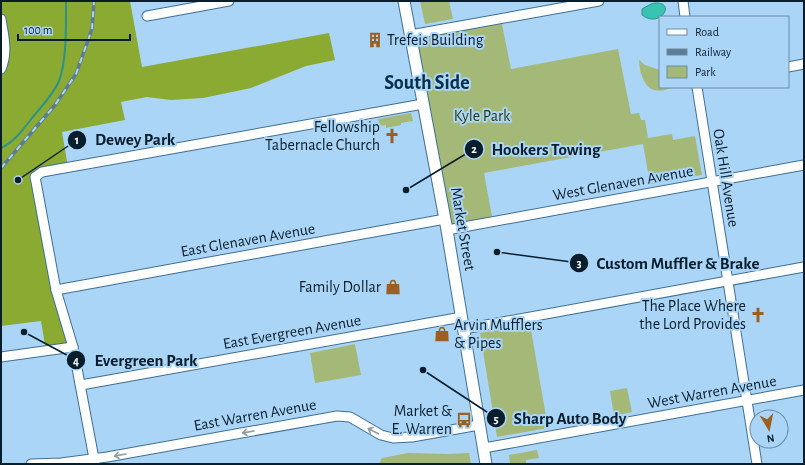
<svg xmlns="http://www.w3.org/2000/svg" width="805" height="465" font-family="'Alegreya Sans',sans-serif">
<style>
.green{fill:#a4b978}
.forest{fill:#8baa32}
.water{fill:#39c4b2;stroke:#2b928a}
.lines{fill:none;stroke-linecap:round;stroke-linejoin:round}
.stream{stroke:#2b928a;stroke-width:2}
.minor-casing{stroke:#3d6f95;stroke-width:11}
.major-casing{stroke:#3d6f95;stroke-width:13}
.minor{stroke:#fff;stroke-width:9}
.major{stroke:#fff;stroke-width:11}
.rail-casing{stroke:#5c7b94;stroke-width:3.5}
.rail{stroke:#abd5f7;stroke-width:2;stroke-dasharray:6;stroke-linecap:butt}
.oneway{stroke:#909aa0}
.labels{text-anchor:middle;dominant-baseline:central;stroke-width:4;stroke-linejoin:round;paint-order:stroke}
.poi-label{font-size:16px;fill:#091e2d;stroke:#abd5f7;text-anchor:end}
.park-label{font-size:16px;fill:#2e3b0a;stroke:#abd5f7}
.street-label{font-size:16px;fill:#091e2d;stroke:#abd5f7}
.district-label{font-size:20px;font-weight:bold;fill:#062f4a;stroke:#abd5f7}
.leader{fill:none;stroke:#091e2d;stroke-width:1.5}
.callout-dot{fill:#091e2d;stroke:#abd5f7;stroke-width:1.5}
.mark-label{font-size:12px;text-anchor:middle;font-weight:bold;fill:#fff}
.callout-label{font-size:17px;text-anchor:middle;font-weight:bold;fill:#091e2d;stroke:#abd5f7;stroke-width:4;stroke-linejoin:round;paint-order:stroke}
</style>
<rect width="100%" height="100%" fill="#abd5f7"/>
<g class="green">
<polygon points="420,1 449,1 453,19 425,24"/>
<polygon points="501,19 511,69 618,49 631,114 639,113 641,120 645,120 648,138 672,134 673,140 695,136 702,175 650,184 643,144 484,173 493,222 447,230 410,35"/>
<path d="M639,60L645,65L660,70V87H672C649,99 640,80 639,60Z"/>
<polygon points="411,113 413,121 401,123 401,125 386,128 386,125 380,126 378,119"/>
<polygon points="530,324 548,428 497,437 480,333"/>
<polygon points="355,344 361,375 315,383 310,353"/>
<polygon points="627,388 632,412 614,416 610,391"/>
<polygon points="537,450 539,458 526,460 526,463 510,464 509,455"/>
<polygon points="408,453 447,454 469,453 471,464 418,464 417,463 379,464 382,458"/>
</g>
<polygon class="forest" points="1,1 130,1 142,67 329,33 335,60 306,66 251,88 203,98 171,100 147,97 121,102 125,120 62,132 68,167 35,178 73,347 46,351 41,321 1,326"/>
<path class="water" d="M655,3C677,2 660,29 642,15V9L651,4Z"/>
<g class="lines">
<path class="stream" d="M1,148C14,142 23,130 32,118C41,107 53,95 59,81C67,61 66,23 66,1"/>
<defs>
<g id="minor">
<polyline points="683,1 685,17"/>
<polyline points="147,16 229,1"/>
<path d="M1,19C4,37 8,52 1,69"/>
<polyline points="410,35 599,1"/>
<polyline points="788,67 804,64"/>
<polyline points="697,87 757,464"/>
<polyline points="447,230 804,165"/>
<polyline points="56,290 445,219"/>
<polyline points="464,329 804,267"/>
<polyline points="1,357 73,347"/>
<polyline points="81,385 462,317"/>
<polyline points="484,448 804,390"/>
<polyline points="31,464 61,463 107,457 337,416 350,417 381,435 393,438 412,437 479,425"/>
<polyline points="95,464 73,347 56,290 36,182 35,177 42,172 423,104"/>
</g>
<polyline id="major" points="404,1 447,230 486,464"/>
</defs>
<use href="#minor" class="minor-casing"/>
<use href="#major" class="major-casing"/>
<use href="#minor" class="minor"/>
<use href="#major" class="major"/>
<defs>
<polyline id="rail" points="1,168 55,105 76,74 92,29 94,1"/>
</defs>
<use href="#rail" class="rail-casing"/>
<use href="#rail" class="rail"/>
</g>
<defs><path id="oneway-shaft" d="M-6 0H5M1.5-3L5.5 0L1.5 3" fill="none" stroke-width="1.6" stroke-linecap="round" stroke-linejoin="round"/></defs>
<g class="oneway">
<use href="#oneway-shaft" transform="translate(373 431) rotate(-152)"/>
<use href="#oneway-shaft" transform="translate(248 432) rotate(170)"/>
<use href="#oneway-shaft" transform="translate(120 455) rotate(170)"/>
</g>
<defs>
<symbol id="building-bare" viewBox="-9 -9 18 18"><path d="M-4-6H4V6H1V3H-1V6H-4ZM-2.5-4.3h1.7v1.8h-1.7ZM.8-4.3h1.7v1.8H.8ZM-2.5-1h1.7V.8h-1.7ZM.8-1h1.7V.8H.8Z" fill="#9b6021" stroke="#abd5f7" stroke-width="2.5" paint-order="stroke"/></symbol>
<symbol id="church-bare" viewBox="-9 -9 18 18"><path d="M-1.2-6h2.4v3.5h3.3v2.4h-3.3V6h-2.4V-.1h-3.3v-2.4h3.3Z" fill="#9b6021" stroke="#abd5f7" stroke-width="2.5" paint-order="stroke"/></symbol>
<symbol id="shop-bare" viewBox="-9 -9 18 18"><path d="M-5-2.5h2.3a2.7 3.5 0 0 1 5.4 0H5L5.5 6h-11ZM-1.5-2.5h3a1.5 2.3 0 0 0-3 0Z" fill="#9b6021" stroke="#abd5f7" stroke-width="2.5" paint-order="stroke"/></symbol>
<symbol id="bus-bare" viewBox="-9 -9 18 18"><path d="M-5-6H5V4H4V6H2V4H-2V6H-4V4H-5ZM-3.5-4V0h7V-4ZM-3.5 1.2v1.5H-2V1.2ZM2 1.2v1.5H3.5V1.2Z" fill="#9b6021" stroke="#abd5f7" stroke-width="2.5" paint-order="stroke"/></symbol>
</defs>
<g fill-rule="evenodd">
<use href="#building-bare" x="364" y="29" width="22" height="22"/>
<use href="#church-bare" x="381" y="125" width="22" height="22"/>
<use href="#shop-bare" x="382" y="276" width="22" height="22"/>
<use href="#church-bare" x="747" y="304" width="22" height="22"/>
<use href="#shop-bare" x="431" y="323" width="22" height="22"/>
<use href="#bus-bare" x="453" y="409" width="22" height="22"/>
</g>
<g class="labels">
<g class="poi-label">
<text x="387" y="40" text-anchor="start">Trefeis Building</text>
<text x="380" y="127">Fellowship<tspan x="380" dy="18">Tabernacle Church</tspan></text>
<text x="381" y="287">Family Dollar</text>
<text x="746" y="306">The Place Where<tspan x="746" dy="18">the Lord Provides</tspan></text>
<text x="454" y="325" text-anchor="start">Arvin Mufflers<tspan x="454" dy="18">&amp; Pipes</tspan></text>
<text x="452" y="411">Market &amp;<tspan x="452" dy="18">E. Warren</tspan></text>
</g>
<g class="park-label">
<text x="482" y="116">Kyle Park</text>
</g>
<g class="street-label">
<text transform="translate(726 178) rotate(81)">Oak Hill Avenue</text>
<text transform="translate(623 183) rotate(-10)">West Glenaven Avenue</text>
<text transform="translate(463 229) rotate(80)">Market Street</text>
<text transform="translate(248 240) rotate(-10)">East Glenaven Avenue</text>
<text transform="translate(292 332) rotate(-10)">East Evergreen Avenue</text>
<text transform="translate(712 392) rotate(-10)">West Warren Avenue</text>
<text transform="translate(255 415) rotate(-10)">East Warren Avenue</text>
</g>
<g class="district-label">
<text x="427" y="83">South Side</text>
</g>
</g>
<path class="leader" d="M18 180L77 140M406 190L474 149M497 252L579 263M24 332L76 360M423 370L496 418"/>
<g class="callout-dot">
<circle cx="18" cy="180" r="4"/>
<circle cx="406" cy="190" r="4"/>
<circle cx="497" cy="252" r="4"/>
<circle cx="24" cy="332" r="4"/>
<circle cx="423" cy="370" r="4"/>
<circle cx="77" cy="140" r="10"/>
<circle cx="474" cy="149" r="10"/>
<circle cx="579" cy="263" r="10"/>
<circle cx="76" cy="360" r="10"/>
<circle cx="496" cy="418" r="10"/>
</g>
<g class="mark-label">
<text x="77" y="144">1</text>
<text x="474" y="153">2</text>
<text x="579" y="267">3</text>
<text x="76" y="365">4</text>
<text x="496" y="423">5</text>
</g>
<g class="callout-label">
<text x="135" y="145">Dewey Park</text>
<text x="546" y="155">Hookers Towing</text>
<text x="678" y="269">Custom Muffler &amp; Brake</text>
<text x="146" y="366">Evergreen Park</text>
<text x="570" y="424">Sharp Auto Body</text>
</g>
<rect width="805" height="465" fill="none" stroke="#091e2d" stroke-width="4"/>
<rect x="659" y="16" width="130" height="72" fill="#abd5f7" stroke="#6a8ca6"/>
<rect x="667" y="29" width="20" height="6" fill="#ffffff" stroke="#6a8ca6"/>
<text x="695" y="36" font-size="12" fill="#091e2d">Road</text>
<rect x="667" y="49" width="20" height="6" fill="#5c7b94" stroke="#6a8ca6"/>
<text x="695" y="56" font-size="12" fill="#091e2d">Railway</text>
<rect x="667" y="66" width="20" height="12" fill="#a4b978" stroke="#6a8ca6"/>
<text x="695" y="76" font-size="12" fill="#091e2d">Park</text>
<g transform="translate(769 429) rotate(170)"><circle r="19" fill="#abd5f7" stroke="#6a8ca6"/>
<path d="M0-3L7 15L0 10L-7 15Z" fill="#9b6021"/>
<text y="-6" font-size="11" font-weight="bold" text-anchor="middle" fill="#091e2d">N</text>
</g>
<path d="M18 34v6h112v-6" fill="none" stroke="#091e2d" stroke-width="2"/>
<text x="24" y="34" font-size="12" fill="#091e2d" stroke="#abd5f7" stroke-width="3" paint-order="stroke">100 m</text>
</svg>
